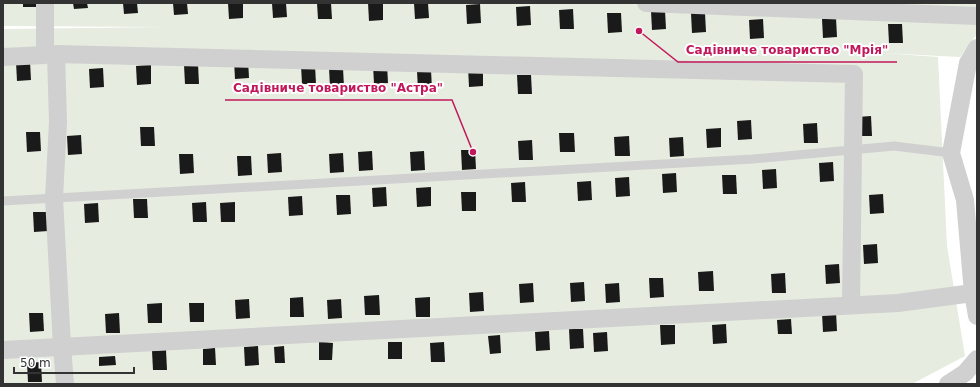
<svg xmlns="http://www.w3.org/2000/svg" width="980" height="387" font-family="'DejaVu Sans',sans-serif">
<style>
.green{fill:#e6ecdf}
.building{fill:#1a1a1a}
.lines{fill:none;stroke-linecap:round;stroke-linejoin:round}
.service{stroke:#d0d0d0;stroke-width:9}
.minor{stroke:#d0d0d0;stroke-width:18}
.leader{fill:none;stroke:#c2185b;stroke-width:1.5}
.callout-dot{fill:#c2185b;stroke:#fff;stroke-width:1.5}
.callout-label{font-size:12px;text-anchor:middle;font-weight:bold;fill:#c2185b;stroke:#fff;stroke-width:4;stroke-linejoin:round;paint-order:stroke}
</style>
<rect width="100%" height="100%" fill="#fff"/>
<polygon class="green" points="3,3 977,3 977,34 960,57 882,53 938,57 947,246 965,356 912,384 3,384 3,29 166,27 3,26"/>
<g class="building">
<polygon points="23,3 37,3 38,7 23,7"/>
<polygon points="73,3 87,3 88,8 74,9"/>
<polygon points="123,3 137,3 138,13 124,14"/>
<polygon points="173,3 187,3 188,14 174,15"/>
<polygon points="228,3 243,3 243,18 229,19"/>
<polygon points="272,3 286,3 287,17 273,18"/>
<polygon points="317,3 331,3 332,19 318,19"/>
<polygon points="368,3 383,3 383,20 369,21"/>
<polygon points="414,3 428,3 429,18 415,19"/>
<polygon points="480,4 481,23 467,24 466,5"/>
<polygon points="530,6 531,25 517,26 516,7"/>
<polygon points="573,9 574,29 560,29 559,10"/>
<polygon points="665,10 666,29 652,30 651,11"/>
<polygon points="607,13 621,13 622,32 608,33"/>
<polygon points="691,13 705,13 706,32 692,33"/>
<polygon points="836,18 837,37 823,38 822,19"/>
<polygon points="763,19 764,38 750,39 749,20"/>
<polygon points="888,24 902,24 903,43 889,43"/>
<polygon points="248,59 249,78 235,79 234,60"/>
<polygon points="30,61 31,80 17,81 16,62"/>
<polygon points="198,64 199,84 185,84 184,65"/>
<polygon points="373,64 387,64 388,83 374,84"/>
<polygon points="151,65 151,84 137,85 136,66"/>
<polygon points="301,65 315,65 316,84 302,84"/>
<polygon points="468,67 483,67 483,86 469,87"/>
<polygon points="103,68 104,87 90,88 89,69"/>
<polygon points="329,68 343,68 344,87 330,87"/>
<polygon points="431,70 432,89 418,90 417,71"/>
<polygon points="517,75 531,75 532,94 518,94"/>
<polygon points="871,116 872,136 858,136 857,117"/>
<polygon points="751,120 752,139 738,140 737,121"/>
<polygon points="817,123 818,143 804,143 803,124"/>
<polygon points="140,127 154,127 155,146 141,146"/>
<polygon points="721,128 721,147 707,148 706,129"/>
<polygon points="26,132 40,132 41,151 27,152"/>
<polygon points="559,133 574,133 575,152 560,152"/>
<polygon points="81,135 82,154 68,155 67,136"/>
<polygon points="629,136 630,156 615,156 614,137"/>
<polygon points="683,137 684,156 670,157 669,138"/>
<polygon points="532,140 533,160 519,160 518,141"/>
<polygon points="461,150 475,150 476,169 462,170"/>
<polygon points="372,151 373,170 359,171 358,152"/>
<polygon points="424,151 425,170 411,171 410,152"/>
<polygon points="281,153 282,172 268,173 267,154"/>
<polygon points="343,153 344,172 330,173 329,154"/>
<polygon points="179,154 193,154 194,173 180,174"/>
<polygon points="237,156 251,156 252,175 238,176"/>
<polygon points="833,162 834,181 820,182 819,163"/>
<polygon points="776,169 777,188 763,189 762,170"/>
<polygon points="676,173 677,192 663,193 662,174"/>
<polygon points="722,175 736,175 737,194 723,194"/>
<polygon points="629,177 630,196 616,197 615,178"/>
<polygon points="591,181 592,200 578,201 577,182"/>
<polygon points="525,182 526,202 512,202 511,183"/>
<polygon points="386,187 387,206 373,207 372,188"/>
<polygon points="431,187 431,206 417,207 416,188"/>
<polygon points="461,192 476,192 476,211 462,211"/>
<polygon points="883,194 884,213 870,214 869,195"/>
<polygon points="336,195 350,195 351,214 337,215"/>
<polygon points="302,196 303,215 289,216 288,197"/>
<polygon points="133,199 147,199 148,218 134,218"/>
<polygon points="206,202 207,222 193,222 192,203"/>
<polygon points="235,202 235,222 221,222 220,203"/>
<polygon points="98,203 99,222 85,223 84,204"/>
<polygon points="33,212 47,212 48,231 34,232"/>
<polygon points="877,244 878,263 864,264 863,245"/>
<polygon points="839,264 840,283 826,284 825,265"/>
<polygon points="713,271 714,291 699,291 698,272"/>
<polygon points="785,273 786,293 772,293 771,274"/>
<polygon points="649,278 663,278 664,297 650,298"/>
<polygon points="584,282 585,301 571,302 570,283"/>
<polygon points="533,283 534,302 520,303 519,284"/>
<polygon points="619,283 620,302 606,303 605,284"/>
<polygon points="483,292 484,311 470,312 469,293"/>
<polygon points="379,295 380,315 365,315 364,296"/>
<polygon points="303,297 304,317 290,317 290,298"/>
<polygon points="430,297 430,317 416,317 415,298"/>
<polygon points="249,299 250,318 236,319 235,300"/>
<polygon points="341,299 342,318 328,319 327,300"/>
<polygon points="162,303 162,323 148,323 147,304"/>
<polygon points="189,303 204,303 204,322 190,322"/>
<polygon points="836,312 837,331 823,332 822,313"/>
<polygon points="29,313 43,313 44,331 30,332"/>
<polygon points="119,313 120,333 106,333 105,314"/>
<polygon points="791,319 792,334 778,334 777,320"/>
<polygon points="726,324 727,343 713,344 712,325"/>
<polygon points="660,325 675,325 675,344 661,345"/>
<polygon points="569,329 583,329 584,348 570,349"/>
<polygon points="549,331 550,350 536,351 535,332"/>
<polygon points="607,332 608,351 594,352 593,333"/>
<polygon points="500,335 501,353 490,354 488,336"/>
<polygon points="319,342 333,343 332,360 319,360"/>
<rect x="388" y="342" width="14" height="17"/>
<polygon points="444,342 445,362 431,362 430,343"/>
<polygon points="258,346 259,365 245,366 244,347"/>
<polygon points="284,346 285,363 275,363 274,347"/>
<polygon points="215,348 216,365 203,365 203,349"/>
<polygon points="166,350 167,370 153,370 152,351"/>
<polygon points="115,356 116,365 99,366 99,357"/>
<polygon points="41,362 42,382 28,382 27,363"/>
</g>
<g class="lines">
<polyline class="service" points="3,201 753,159 894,146 951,153"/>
<g class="minor">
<polyline points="646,3 977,16"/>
<polyline points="977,48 968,63 951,153 965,200 973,293 977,316"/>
<polyline points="3,57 45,55 45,3"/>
<polyline points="3,350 898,303 973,293"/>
<polyline points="65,384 62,346 54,198 58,122 56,54 854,74 851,305"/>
<polyline points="948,384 965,373 977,359"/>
</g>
</g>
<path class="leader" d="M639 31L678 62H897M473 152L452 100H225"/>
<g class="callout-dot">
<circle cx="639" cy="31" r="4"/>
<circle cx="473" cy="152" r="4"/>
</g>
<g class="callout-label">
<text x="787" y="54">Садівниче товариство "Мрія"</text>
<text x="338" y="92">Садівниче товариство "Астра"</text>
</g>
<rect width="980" height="387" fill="none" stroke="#333333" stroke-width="8"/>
<path d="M14 367v6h120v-6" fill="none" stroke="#333333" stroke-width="2"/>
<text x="20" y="367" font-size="12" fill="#333333" stroke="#ffffff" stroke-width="3" paint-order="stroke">50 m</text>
</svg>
